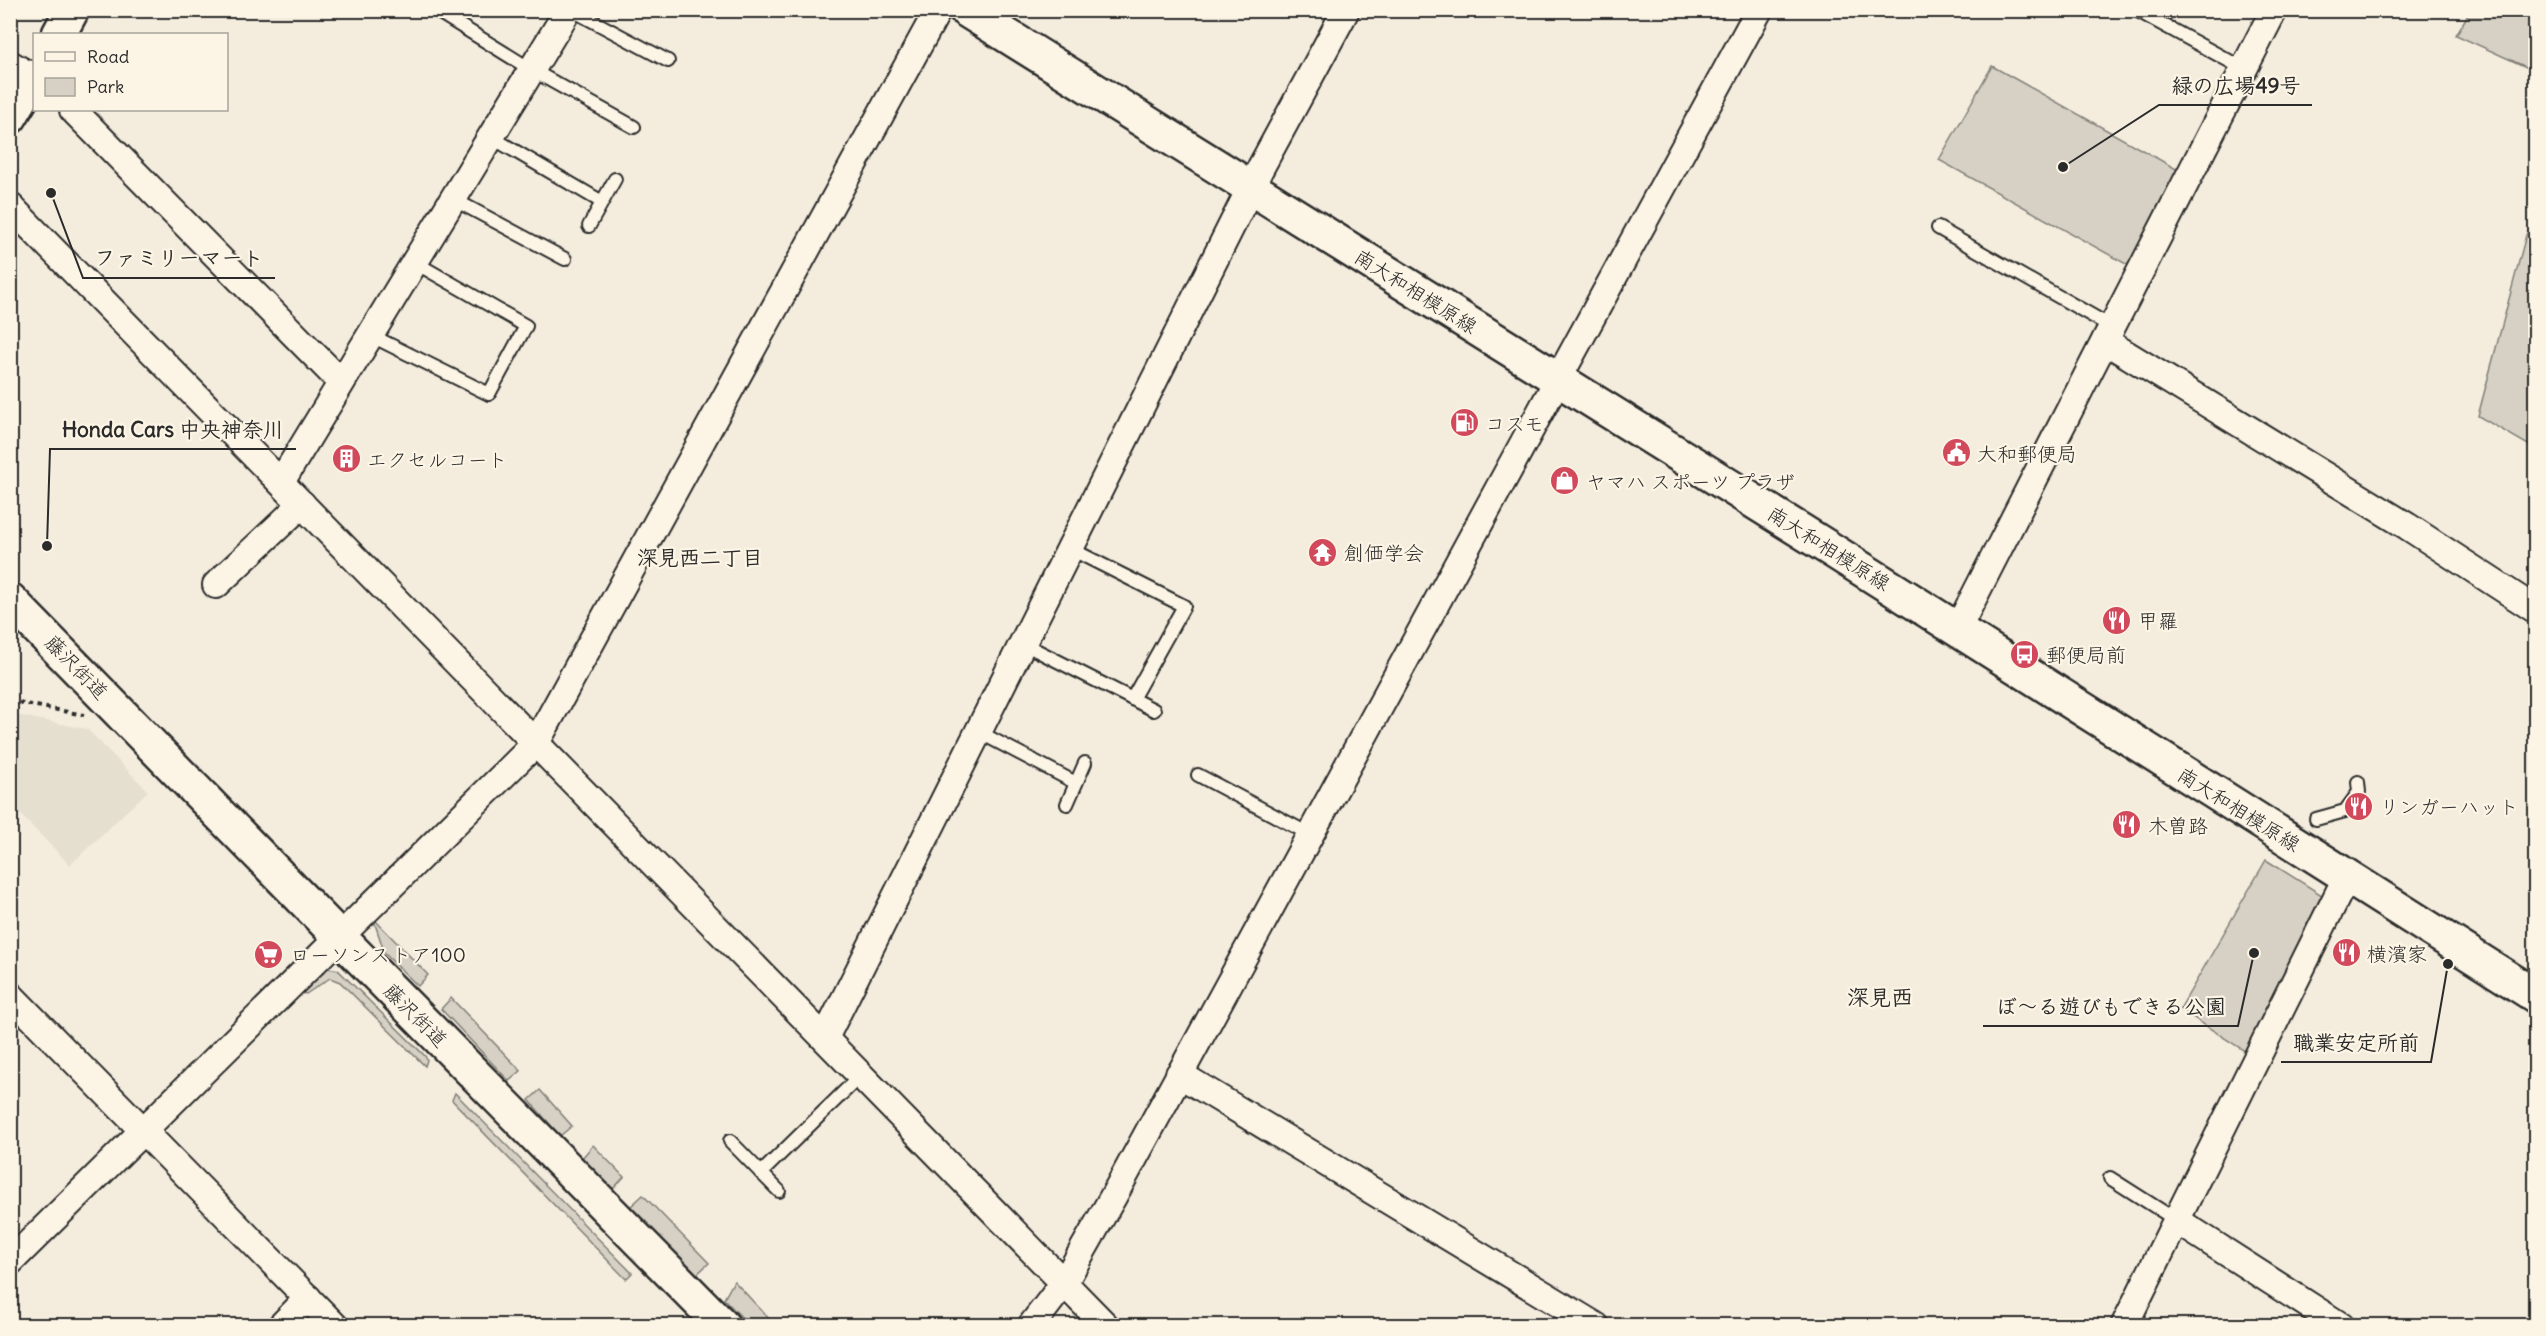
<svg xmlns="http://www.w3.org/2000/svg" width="2546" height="1336" font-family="Delius,'Klee One',sans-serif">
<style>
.built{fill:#e5dfd0}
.green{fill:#d6d1c4;stroke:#807e78;stroke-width:1.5}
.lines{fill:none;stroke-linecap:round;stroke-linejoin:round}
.lane-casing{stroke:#2b2b2b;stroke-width:16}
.street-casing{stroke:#2b2b2b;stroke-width:30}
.secondary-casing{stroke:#2b2b2b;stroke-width:38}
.highway-casing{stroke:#2b2b2b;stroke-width:38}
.path{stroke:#2b2b2b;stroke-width:4;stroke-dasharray:4.5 4.5;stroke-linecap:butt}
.lane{stroke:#fcf5e5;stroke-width:12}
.street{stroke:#fcf5e5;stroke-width:26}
.secondary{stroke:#fcf5e5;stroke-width:33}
.highway{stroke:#fcf5e5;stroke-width:33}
.labels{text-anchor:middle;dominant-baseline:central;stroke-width:4.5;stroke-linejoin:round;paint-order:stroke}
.street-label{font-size:20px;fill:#2b2b2b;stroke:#fcf5e5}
.poi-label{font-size:20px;fill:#2b2b2b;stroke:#fcf5e5;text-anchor:start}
.neighbourhood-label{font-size:21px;font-weight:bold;fill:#2b2b2b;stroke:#fcf5e5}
.quarter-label{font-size:22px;font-weight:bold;fill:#2b2b2b;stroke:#fcf5e5}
.leader{fill:none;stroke:#2b2b2b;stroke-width:2}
.callout-dot{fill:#2b2b2b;stroke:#fcf5e5;stroke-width:2}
.callout-label{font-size:21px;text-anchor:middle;font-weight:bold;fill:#2b2b2b;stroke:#fcf5e5;stroke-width:4.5;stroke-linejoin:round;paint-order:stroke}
</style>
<rect width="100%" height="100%" fill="#f4edde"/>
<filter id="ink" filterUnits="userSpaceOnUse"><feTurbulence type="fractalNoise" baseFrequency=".0167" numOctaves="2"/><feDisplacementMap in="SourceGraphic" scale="12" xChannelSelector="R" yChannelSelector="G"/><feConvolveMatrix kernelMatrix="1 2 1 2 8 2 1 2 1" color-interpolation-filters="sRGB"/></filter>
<g filter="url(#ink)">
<polygon class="built" points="11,714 87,729 148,791 70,865 11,805"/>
<g class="green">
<polygon points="2470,11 2535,11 2535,71 2456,35"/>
<polygon points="1992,66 2187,175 2135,269 1939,160"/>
<polygon points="2535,222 2535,449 2478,416 2526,235"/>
<polygon points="2266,860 2325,897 2246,1052 2180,1009"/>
<polygon points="373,918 428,975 418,986 385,954"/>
<polygon points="323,967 338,970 425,1056 427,1060 425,1066 340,982 330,978 306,994 298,992"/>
<polygon points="451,998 521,1071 509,1081 441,1009"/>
<polygon points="540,1090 572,1126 560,1136 529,1100"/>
<polygon points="455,1093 632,1273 626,1279 452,1100"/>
<polygon points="593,1145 624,1177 612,1190 582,1158"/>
<polygon points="643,1195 709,1263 694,1277 630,1207"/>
<polygon points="734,1281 775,1325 749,1325 724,1299"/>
</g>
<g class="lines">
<defs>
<g id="lane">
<polyline points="435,10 532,70 634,127"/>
<polyline points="572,10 668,61"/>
<polyline points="2136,10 2244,69"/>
<polyline points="491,137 602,202"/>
<polyline points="453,199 565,259"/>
<polyline points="589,226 615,179"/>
<polyline points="1938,228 2112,327"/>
<polyline points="370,335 489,394 526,326 414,262"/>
<polyline points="1071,549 1184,606 1132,699"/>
<polyline points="1024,644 1154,710"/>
<polyline points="977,731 1076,783"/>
<polyline points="1198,775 1309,834"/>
<polyline points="1067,804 1085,763"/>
<polyline points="2316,819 2345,811 2359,792 2358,782"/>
<polyline points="730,1141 779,1191"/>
<polyline points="761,1173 861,1075"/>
<polyline points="2110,1178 2176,1220"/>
</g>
<g id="street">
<polyline points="10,64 34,78"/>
<polyline points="73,110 341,382"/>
<polyline points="10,206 1106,1326"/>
<polyline points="2105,341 2407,526 2536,610"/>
<polyline points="281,482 565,15 566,10"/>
<polyline points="216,585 302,504"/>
<polyline points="1957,630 2274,10"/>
<polyline points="10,995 335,1326"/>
<polyline points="825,1038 1261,167 1346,10"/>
<polyline points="1179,1074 1596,1326"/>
<polyline points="2176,1220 2341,1326"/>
<polyline points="10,1262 536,743 938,10"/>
<polyline points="281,1326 308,1298"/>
<polyline points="1031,1326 1064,1283 1113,1197 1759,10"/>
<polyline points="2124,1326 2347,876"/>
</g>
<g id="secondary">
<polyline points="966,10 1827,547 2536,996"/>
<polyline points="59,34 72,10"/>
<polyline points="10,117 34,77"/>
</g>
<polyline id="highway" points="10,600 355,953 723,1326"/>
</defs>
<use href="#lane" class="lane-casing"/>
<use href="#street" class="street-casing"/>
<use href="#secondary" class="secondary-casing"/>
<use href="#highway" class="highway-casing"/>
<polyline class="path" points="10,701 84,715"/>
<use href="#lane" class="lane"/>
<use href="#street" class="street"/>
<use href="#secondary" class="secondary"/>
<use href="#highway" class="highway"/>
</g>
</g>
<defs>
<symbol id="fuel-disc" viewBox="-11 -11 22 22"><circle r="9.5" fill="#d1495b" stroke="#fcf5e5"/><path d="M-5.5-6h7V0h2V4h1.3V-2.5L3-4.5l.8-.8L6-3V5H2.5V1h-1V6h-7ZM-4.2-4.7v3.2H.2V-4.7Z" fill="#fff"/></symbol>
<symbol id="civic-disc" viewBox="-11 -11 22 22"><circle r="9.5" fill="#d1495b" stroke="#fcf5e5"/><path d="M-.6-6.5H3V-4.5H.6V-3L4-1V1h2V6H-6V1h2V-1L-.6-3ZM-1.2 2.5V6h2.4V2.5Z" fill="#fff"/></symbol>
<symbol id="building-disc" viewBox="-11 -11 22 22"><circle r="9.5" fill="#d1495b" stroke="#fcf5e5"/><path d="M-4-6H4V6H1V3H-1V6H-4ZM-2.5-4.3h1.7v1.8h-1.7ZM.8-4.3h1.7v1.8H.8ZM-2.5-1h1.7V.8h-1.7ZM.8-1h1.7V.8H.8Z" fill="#fff"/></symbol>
<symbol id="shop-disc" viewBox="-11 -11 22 22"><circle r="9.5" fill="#d1495b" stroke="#fcf5e5"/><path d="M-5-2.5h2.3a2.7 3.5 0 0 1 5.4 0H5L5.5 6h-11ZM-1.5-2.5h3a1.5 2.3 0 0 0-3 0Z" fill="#fff"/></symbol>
<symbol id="temple-disc" viewBox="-11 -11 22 22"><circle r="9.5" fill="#d1495b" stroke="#fcf5e5"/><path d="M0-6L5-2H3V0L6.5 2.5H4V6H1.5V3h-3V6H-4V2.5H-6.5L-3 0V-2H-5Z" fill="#fff"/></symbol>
<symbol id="restaurant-disc" viewBox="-11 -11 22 22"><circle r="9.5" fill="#d1495b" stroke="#fcf5e5"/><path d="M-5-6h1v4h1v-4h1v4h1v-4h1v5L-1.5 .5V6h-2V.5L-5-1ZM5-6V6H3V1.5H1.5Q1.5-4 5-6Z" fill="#fff"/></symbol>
<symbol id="bus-disc" viewBox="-11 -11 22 22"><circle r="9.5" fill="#d1495b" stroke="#fcf5e5"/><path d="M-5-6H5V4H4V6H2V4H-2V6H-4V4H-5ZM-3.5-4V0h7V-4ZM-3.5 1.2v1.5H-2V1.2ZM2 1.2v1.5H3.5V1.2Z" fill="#fff"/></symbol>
<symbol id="supermarket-disc" viewBox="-11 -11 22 22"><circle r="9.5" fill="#d1495b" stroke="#fcf5e5"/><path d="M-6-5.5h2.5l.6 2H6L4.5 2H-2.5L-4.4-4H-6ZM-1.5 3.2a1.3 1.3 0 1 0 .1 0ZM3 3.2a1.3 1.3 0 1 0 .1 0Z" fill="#fff"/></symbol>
</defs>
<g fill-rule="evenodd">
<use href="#fuel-disc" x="1448" y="406" width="33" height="33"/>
<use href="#civic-disc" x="1940" y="436" width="33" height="33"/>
<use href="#building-disc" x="330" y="442" width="33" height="33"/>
<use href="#shop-disc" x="1548" y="464" width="33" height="33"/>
<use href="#temple-disc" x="1306" y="536" width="33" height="33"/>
<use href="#restaurant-disc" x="2100" y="604" width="33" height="33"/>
<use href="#bus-disc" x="2008" y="638" width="33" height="33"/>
<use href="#restaurant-disc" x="2342" y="790" width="33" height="33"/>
<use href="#restaurant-disc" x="2110" y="808" width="33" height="33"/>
<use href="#restaurant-disc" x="2330" y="936" width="33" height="33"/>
<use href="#supermarket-disc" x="252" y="938" width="33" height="33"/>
</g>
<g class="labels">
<g class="street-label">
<text transform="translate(1416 291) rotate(32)">南大和相模原線</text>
<text transform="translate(1829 548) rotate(32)">南大和相模原線</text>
<text transform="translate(77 667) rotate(46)">藤沢街道</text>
<text transform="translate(2239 809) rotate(32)">南大和相模原線</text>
<text transform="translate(416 1015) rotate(45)">藤沢街道</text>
</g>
<g class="poi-label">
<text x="1485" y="423">コスモ</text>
<text x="1977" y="453">大和郵便局</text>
<text x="367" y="459">エクセルコート</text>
<text x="1586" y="481">ヤマハ スポーツ プラザ</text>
<text x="1344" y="552">創価学会</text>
<text x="2138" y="620">甲羅</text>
<text x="2046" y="654">郵便局前</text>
<text x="2379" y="806">リンガーハット</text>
<text x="2148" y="825">木曽路</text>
<text x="2367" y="953">横濱家</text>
<text x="290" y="954">ローソンストア100</text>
</g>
<g class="neighbourhood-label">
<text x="700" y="557">深見西二丁目</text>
</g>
<g class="quarter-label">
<text x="1880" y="997">深見西</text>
</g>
</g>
<path class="leader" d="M2063 167L2159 105H2312M51 193L83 278H275M47 546L50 449H296M2254 953L2238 1026H1983M2448 964L2431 1062H2281"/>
<g class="callout-dot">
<circle cx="2063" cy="167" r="6"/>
<circle cx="51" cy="193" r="6"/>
<circle cx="47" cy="546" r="6"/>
<circle cx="2254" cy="953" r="6"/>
<circle cx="2448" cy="964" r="6"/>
</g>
<g class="callout-label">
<text x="2236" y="93">緑の広場49号</text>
<text x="179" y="265">ファミリーマート</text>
<text x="173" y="437">Honda Cars 中央神奈川</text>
<text x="2111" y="1014">ぼ～る遊びもできる公園</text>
<text x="2356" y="1050">職業安定所前</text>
</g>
<rect width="2546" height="1336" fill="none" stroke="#fcf5e5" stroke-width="36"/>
<rect x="18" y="18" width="2510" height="1300" fill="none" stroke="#2b2b2b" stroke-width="2" filter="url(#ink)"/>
<rect x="33" y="33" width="195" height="78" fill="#fcf5e5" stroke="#a8a49b" stroke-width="1.5"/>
<rect x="45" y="52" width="30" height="9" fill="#fcf5e5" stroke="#a8a49b" stroke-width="1.5"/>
<text x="87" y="63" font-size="18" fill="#2b2b2b">Road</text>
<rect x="45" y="78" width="30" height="18" fill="#d6d1c4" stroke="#a8a49b" stroke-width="1.5"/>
<text x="87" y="93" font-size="18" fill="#2b2b2b">Park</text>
</svg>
